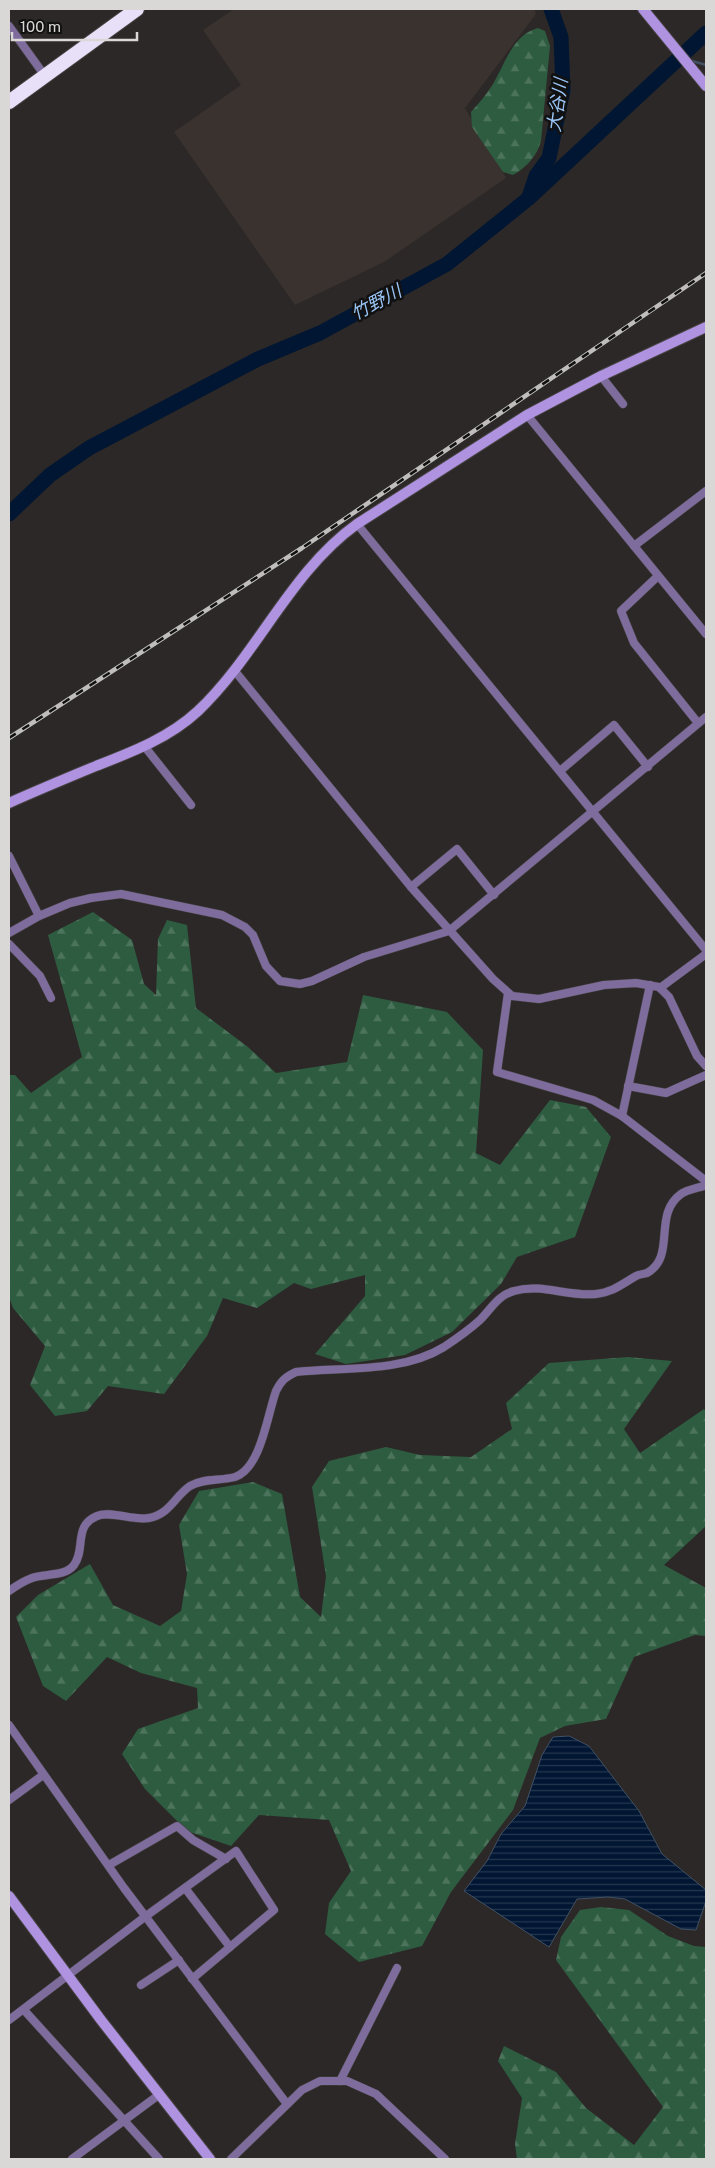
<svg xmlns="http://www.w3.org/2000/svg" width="715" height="2168" font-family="'Public Sans','Noto Sans JP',sans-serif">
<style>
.built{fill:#3a322e}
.forest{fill:url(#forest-firs)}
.water{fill:url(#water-rules);stroke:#415064}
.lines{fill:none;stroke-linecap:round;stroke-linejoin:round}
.stream{stroke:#415064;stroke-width:2.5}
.river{stroke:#001632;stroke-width:15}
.street-casing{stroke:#474443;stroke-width:9}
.secondary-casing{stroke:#474443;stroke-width:12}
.highway-casing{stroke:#474443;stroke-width:16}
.street{stroke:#7e6c9d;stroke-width:8}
.secondary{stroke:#af92e0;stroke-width:10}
.highway{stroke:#e8e0f8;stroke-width:14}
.rail-casing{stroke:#c0bebd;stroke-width:4.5}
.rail{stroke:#121111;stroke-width:2.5;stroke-dasharray:8;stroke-linecap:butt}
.labels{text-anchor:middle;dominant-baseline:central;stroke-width:5;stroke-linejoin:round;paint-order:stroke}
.water-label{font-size:18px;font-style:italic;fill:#99c5f6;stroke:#121111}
</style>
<defs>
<pattern id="forest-firs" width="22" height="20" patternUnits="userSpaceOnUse" patternTransform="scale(1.25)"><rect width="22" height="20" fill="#2e5c40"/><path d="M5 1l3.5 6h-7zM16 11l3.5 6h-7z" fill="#4c735b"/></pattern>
<pattern id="water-rules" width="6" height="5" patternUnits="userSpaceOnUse" patternTransform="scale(1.25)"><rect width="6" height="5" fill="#001632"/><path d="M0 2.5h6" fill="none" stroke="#25374f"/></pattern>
</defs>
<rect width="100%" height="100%" fill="#2b2827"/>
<polygon class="built" points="234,9 534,9 536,14 465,108 506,178 384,262 295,305 174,132 241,85 203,30"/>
<g class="forest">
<path d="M538,28L545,31L550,46L541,141C537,156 526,168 513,175L503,172L472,127L471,112C479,103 487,94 493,84C505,64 513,34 538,28Z"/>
<polygon points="93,912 132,940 144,984 156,995 158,939 167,920 187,925 196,1008 248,1047 276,1073 347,1062 363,995 447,1012 483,1050 476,1153 500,1165 550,1100 586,1107 611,1137 575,1237 517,1257 501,1284 452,1332 405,1355 346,1364 315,1354 365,1296 365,1275 311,1289 294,1283 257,1308 223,1298 207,1336 164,1394 108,1386 87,1411 55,1416 30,1385 45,1346 13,1308 9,1297 9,1075 15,1075 31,1093 82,1057 48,935"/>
<polygon points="628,1357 672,1361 624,1429 640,1453 704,1409 706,1412 706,1526 664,1565 706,1588 706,1636 695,1635 634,1657 606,1719 565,1726 540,1738 513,1810 451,1892 422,1946 359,1962 325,1934 329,1903 351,1871 329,1820 259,1815 231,1846 187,1831 145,1789 122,1754 138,1729 198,1708 197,1688 141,1673 107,1657 66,1701 43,1686 16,1617 38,1595 90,1564 113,1605 160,1626 181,1611 187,1574 179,1525 199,1491 253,1482 282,1494 300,1597 321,1617 326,1576 312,1487 329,1461 386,1447 420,1455 471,1457 512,1429 506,1403 549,1363"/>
<polygon points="601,1907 629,1910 668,1936 694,1946 706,1947 706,2159 517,2159 515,2144 522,2098 498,2061 504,2046 556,2072 586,2108 634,2145 663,2107 556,1960 561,1937 580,1910"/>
</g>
<polygon class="water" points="569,1736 589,1746 639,1811 662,1854 706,1890 706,1901 696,1930 681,1929 625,1899 608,1897 577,1899 549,1947 464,1891 487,1861 501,1834 525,1806 542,1755 553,1737"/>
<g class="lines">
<polyline class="stream" points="689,60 706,65"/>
<g class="river">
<polyline points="529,197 536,176 549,158 563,90 561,37 551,9"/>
<polyline points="9,514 50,475 89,448 258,359 320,333 447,264 529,198 706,33"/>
</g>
<defs>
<g id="street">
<polyline points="9,26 45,76"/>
<polyline points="601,376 623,404"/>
<polyline points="527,415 706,634"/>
<polyline points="357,524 706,950"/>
<polyline points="634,546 706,491"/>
<polyline points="658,576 621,611 634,643 698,723"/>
<polyline points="234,670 411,887 493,979 512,996 539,999 604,985 636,983 659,987 669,997 697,1056 706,1066"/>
<polyline points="145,747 191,805"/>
<polyline points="560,771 614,725 648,767"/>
<polyline points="9,856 39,916"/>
<polyline points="411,887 457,849 494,895"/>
<polyline points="9,933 39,916 70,903 91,898 121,894 222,915 245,927 253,935 266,966 280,981 300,984 312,981 364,957 449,931 706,717"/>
<polyline points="9,944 40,976 51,998"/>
<polyline points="660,988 706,954"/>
<polyline points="508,993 497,1072 593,1100 622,1116 706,1181"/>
<polyline points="628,1086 666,1093 706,1075"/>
<polyline points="622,1116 650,985"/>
<path d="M9,1591C16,1586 24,1581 32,1578C45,1573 65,1577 74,1565C86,1549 73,1526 97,1516C110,1510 133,1521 149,1518C170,1514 175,1496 190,1486C204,1478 220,1481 235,1477C261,1468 267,1416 276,1391C281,1381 285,1377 296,1372C343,1367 402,1373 444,1347C456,1339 469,1330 480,1320C491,1309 498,1295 514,1291C542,1283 568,1297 596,1294C613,1292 622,1284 636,1276C640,1274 644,1274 647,1273C677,1256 652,1215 681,1194C688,1189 699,1188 706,1185"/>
<polyline points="9,1725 124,1888 287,2104"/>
<polyline points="9,1800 43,1775"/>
<polyline points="109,1865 177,1826 193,1840 226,1859"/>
<polyline points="185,1888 230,1947"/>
<polyline points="141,1985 179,1960"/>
<polyline points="24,2010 159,2159"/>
<polyline points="9,2020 146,1916 236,1851 274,1910 192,1979"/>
<polyline points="340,2081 397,1968"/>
<polyline points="72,2159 160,2094"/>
<polyline points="231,2159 302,2090 320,2081 347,2081 376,2094 445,2159"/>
</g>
<g id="secondary">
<polyline points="643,9 706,86"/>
<path d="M9,803C38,790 67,778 96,766C132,752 169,738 198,711C258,654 290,572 357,524L527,415L601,376L706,327"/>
<polyline points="9,1896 101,2020 210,2159"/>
</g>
<polyline id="highway" points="9,102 137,9"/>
</defs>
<use href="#street" class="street-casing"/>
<use href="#secondary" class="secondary-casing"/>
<use href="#highway" class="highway-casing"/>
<use href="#street" class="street"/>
<use href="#secondary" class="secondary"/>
<use href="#highway" class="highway"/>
<defs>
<polyline id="rail" points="9,738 302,548 706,273"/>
</defs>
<use href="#rail" class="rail-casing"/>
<use href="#rail" class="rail"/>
</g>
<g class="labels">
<g class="water-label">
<text transform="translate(557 105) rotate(-82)">大谷川</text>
<text transform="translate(376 302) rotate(-28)">竹野川</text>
</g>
</g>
<rect width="715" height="2168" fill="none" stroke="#dad8d7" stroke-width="20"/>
<path d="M12 32v8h125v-8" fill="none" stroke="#dad8d7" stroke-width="2.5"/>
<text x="20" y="32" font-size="15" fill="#dad8d7" stroke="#121111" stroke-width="4" paint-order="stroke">100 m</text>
</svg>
